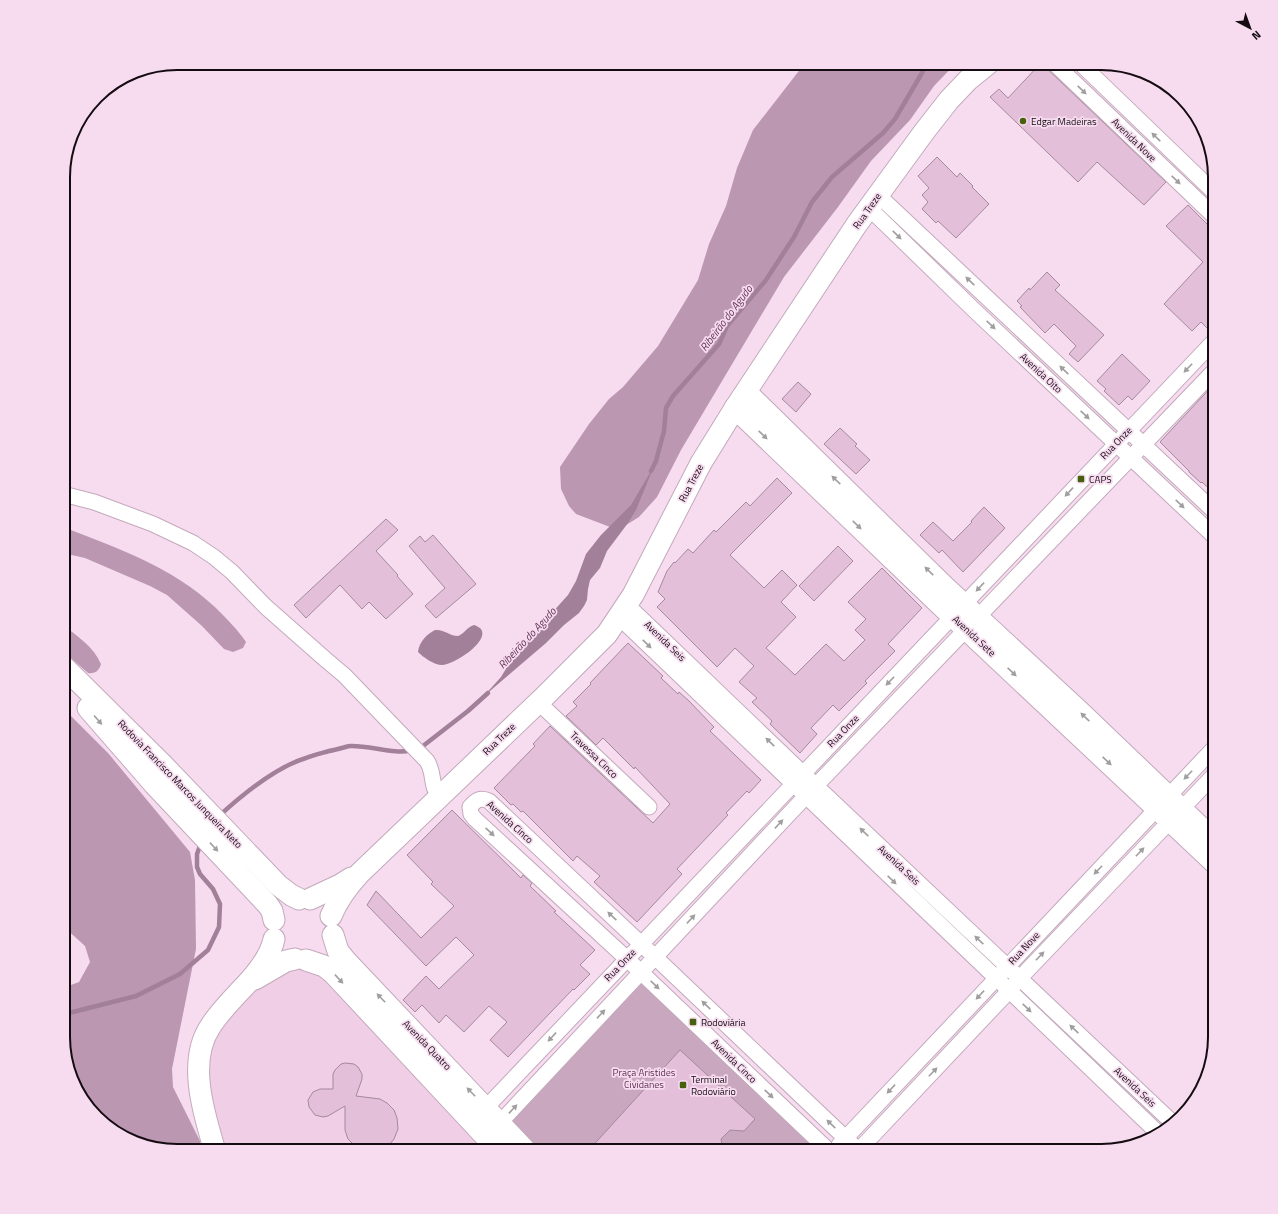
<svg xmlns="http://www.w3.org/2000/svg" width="1278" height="1214" font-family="'Titillium Web',sans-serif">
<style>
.built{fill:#f0cee6}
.green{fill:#c9a7bf}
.forest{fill:#bb97b1}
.water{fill:#a28099}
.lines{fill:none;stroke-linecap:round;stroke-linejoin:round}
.stream{stroke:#a28099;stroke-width:4.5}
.building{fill:#e4bfda;stroke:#a38a9c}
.street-casing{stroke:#c3a9bb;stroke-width:17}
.secondary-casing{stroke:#c3a9bb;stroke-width:23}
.street{stroke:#fff;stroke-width:15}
.secondary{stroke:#fff;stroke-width:21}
.oneway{fill:#a19ea0}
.poi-dot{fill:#47600e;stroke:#f7dcf0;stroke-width:1.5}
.labels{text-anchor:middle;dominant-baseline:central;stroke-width:3.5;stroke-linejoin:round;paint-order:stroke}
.poi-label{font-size:10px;fill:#150c12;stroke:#f7dcf0;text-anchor:start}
.street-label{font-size:10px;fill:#150c12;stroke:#f7dcf0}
.park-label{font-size:10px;fill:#603155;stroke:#f7dcf0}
.water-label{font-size:11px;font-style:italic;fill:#643459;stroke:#f7dcf0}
.rim{fill:none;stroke:#150c12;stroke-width:2}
</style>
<rect width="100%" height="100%" fill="#f7dcf0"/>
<polygon class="built" points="285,962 322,969 495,1151 219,1151 205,1099 210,1031"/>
<polygon class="green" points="641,972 829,1151 526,1151 500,1122"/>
<g class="forest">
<polygon points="805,63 956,63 934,86 910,120 871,161 838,207 784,277 681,450 657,497 639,517 618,530 576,514 569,506 561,489 560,467 589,424 609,399 623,387 658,346 698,280 709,244 726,206 737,168 753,130"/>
<path d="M63,527C119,549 171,566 216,608C227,619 238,630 246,642L243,648L233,652L224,649L202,626L167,595L150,586L85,558L63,553Z"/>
<path d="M63,625C77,636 94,647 101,664C99,671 95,674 88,673L63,651Z"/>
<polygon points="63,708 108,753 190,852 195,880 196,949 172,1069 173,1087 200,1141 201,1151 177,1151 133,1142 96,1117 72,1081 63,1044 63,988 79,982 90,962 85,946 63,926"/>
</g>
<g class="water">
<polygon points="654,466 636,510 628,523 607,551 600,568 590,580 588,589 587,600 584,606 579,613 564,625 546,643 483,697 501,677 510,662 522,646 568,595 576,581 586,554 601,535 631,505"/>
<path d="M474,625C477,626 479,627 481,629C490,642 453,665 442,665C434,665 423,657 418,652C419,642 427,634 435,630C444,629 450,636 458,636C464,634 467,627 474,625Z"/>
</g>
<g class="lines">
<g class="stream">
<polyline points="651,471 656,461 664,431 666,408 673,396 719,344 727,326 766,280 794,237 812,202 832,177 883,133 895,119 922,73 925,63"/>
<polyline points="418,747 423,746 468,711 488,693"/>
<path d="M219,816C242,795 276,767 306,758C313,755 322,753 329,751C336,750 344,747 350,746C369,745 396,755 411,750"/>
<polyline points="63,1015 69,1013 136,996 180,974 208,950 219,927 220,904 213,889 200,874 197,867 197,854 201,843"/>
</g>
</g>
<g class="building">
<polygon points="1041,63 1166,182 1144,205 1097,162 1078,182 990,97 999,89 1008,98"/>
<polygon points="937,157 957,177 960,173 973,186 972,187 989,204 956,238 938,221 936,223 922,209 928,202 922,195 929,188 918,176"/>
<polygon points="1188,205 1215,232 1215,320 1207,328 1201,322 1192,331 1164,304 1203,262 1166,226"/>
<polygon points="1047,272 1060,285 1055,290 1104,335 1078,362 1069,354 1076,346 1054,324 1045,333 1020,307 1022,306 1017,301 1029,288 1030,290"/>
<polygon points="1122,354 1150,381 1132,400 1128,396 1119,405 1104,391 1106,389 1097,381"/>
<polygon points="798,382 811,394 796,412 782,399"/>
<polygon points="1215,383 1215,494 1202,482 1201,483 1189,472 1189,471 1160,442"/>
<polygon points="840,428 857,444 855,446 870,460 856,474 824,444"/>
<polygon points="777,478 792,493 730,555 764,588 782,570 797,585 781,602 796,617 766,648 795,675 826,644 844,661 865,640 855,630 866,619 848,602 882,568 922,608 888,644 895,651 865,681 867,683 839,711 833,705 811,728 817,734 800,753 770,724 772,721 752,702 757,698 739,682 754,666 735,648 717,667 657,607 665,599 658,592 667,571 674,562 675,563 688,549 693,553 714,530 716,532 746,502 750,506"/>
<polygon points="984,507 1005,528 963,572 942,550 939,553 920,535 933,522 953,541 972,522 971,521"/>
<polygon points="386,519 398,530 376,551 398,575 397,576 413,594 386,619 369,602 362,609 340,585 306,618 294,605"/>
<polygon points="433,535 476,584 436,618 425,606 445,588 409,546 420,536 425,542"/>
<polygon points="838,546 853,561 814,601 799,586"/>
<polygon points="628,643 663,676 661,678 678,694 679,692 689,701 714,727 710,731 761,780 749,793 747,791 726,813 728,815 677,869 682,874 637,922 594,882 600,876 577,856 573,861 523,811 521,812 513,804 511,805 494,788 535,746 533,744 550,726 653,823 670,804 635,767 634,769 603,738 596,745 566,716 577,706 573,702 591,684 590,683"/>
<polygon points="452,810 521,878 523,875 532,883 530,886 556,911 554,912 595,950 580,965 590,974 574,990 573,989 508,1057 490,1040 507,1022 489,1006 464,1032 446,1015 439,1023 422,1005 415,1012 403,1000 426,976 439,989 474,955 456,937 426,966 367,905 376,891 421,938 454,906 431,884 433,882 407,855"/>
<polygon points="680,1050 755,1119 744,1131 730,1130 721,1139 723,1151 588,1151"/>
<polygon points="345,1063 354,1064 358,1067 362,1074 362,1079 356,1096 380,1099 387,1103 394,1110 397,1118 398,1129 394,1139 390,1144 382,1149 375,1151 361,1150 354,1145 348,1139 345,1130 345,1106 328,1116 323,1117 315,1115 309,1107 308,1100 313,1092 320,1089 333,1089 333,1074 335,1070 341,1064"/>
</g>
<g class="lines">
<defs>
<g id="street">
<polyline points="1054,63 1215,217"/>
<polyline points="1080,63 1215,193"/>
<polyline points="878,195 1215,512"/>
<polyline points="869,208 973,309 1215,537"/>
<path d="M63,494L94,502L153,524L193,543L214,557L232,572L266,607L325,659L344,675L427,761C435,773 430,786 439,796"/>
<polyline points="627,605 816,786 1173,1123"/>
<polyline points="619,617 1158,1133"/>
<polyline points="538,702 649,807"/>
<polyline points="479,1115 1215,340"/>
<polyline points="494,1129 805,797 1215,370"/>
<polyline points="839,1145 1215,747"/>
<path d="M829,1151L626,958L475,819L471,814L470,807C476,800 480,797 489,801L655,957L859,1151"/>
<polyline points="858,1151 1009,991 1020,978 1215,774"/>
</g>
<g id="secondary">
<polyline points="746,392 946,588 1079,711 1215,841"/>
<polyline points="735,408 952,616 1215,863"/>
<polyline points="63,666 164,766 278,885 291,895 299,899"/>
<polyline points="88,708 154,784 268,905 272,911 274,920"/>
<polyline points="310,899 340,885 351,878"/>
<path d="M331,916C338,899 348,886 360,873L545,696L607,634L633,595L701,463L735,408L857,224L924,132L949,100L968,80L989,63"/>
<polyline points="333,935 338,951 346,961 526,1151"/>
<polyline points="306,960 324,966 333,973 499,1151"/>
<polyline points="255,979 286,961 295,959"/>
<path d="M215,1151C204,1114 187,1062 210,1027C218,1014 229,1003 239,992C253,978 270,959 274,939"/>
</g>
</defs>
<use href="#street" class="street-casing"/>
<use href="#secondary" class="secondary-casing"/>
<use href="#street" class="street"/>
<use href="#secondary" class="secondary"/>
</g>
<defs><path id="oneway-solid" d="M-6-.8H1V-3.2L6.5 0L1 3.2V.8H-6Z"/></defs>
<g class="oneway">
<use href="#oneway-solid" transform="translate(1082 90) rotate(44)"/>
<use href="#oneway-solid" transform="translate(1156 137) rotate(-136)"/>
<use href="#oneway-solid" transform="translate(1176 180) rotate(44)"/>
<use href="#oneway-solid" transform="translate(897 235) rotate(44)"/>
<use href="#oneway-solid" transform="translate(970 281) rotate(-137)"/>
<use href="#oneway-solid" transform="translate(991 325) rotate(43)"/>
<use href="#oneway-solid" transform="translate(1188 368) rotate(134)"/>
<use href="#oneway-solid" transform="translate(1064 370) rotate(-137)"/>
<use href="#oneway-solid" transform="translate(1085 415) rotate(43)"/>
<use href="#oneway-solid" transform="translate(763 435) rotate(44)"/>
<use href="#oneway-solid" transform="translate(836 480) rotate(-136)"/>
<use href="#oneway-solid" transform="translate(1069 492) rotate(133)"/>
<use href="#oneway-solid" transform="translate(1180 504) rotate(44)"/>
<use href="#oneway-solid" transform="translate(857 525) rotate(44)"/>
<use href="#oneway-solid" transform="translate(929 571) rotate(-136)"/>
<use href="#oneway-solid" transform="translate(980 587) rotate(133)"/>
<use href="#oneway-solid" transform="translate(647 644) rotate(44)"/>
<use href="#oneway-solid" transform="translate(1012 672) rotate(43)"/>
<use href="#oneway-solid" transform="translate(890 681) rotate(134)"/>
<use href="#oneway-solid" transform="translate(1085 717) rotate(-136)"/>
<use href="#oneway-solid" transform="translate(98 720) rotate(49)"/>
<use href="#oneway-solid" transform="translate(770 742) rotate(-136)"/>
<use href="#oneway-solid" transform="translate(1107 761) rotate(43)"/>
<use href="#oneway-solid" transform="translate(1188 775) rotate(134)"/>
<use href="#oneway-solid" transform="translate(779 824) rotate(-47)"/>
<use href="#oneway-solid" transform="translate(490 832) rotate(43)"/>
<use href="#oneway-solid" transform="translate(864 832) rotate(-137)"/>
<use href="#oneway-solid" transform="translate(214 847) rotate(47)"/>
<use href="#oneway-solid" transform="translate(1140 852) rotate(-46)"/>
<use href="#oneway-solid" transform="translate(1098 870) rotate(134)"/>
<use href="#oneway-solid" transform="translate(892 880) rotate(44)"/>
<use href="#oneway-solid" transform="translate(612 916) rotate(-137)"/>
<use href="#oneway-solid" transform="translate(691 919) rotate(-47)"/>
<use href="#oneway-solid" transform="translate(979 940) rotate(-137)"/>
<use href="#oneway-solid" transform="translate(1040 956) rotate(-46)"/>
<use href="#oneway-solid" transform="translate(339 979) rotate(47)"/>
<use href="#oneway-solid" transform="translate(655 985) rotate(44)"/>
<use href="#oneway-solid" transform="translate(980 995) rotate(133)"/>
<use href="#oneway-solid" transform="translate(381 998) rotate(-134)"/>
<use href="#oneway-solid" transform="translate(706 1005) rotate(-136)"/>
<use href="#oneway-solid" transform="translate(1027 1008) rotate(44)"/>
<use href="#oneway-solid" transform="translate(601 1014) rotate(-47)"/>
<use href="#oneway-solid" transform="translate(1074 1029) rotate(-137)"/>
<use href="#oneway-solid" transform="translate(552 1037) rotate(133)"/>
<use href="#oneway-solid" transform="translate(933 1072) rotate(-46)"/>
<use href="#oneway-solid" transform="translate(891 1089) rotate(133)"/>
<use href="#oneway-solid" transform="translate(471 1092) rotate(-134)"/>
<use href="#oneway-solid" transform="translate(769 1094) rotate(44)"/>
<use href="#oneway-solid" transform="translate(513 1109) rotate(-47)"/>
<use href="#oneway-solid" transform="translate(831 1124) rotate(-136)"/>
</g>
<g class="poi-dot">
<circle cx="1023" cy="121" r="4"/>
<rect x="1077" y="475" width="8" height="8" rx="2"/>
<rect x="689" y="1018" width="8" height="8" rx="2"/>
<rect x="679" y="1081" width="8" height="8" rx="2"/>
</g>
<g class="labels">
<g class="poi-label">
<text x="1031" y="121">Edgar Madeiras</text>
<text x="1089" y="479">CAPS</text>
<text x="701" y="1022">Rodoviária</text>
<text x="691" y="1079">Terminal<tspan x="691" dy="12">Rodoviário</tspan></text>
</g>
<g class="street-label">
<text transform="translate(1134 140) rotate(44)">Avenida Nove</text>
<text transform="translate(867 211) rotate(-55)">Rua Treze</text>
<text transform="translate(1041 373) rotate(43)">Avenida Oito</text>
<text transform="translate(1116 443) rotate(-46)">Rua Onze</text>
<text transform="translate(691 483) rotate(-62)">Rua Treze</text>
<text transform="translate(974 636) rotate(43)">Avenida Sete</text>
<text transform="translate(665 641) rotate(44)">Avenida Seis</text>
<text transform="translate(843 731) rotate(-46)">Rua Onze</text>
<text transform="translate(499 739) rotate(-44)">Rua Treze</text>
<text transform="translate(594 755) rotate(44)">Travessa Cinco</text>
<text transform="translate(180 784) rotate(46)">Rodovia Francisco Marcos Junqueira Neto</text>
<text transform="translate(510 822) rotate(42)">Avenida Cinco</text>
<text transform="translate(899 865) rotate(43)">Avenida Seis</text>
<text transform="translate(1024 948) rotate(-47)">Rua Nove</text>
<text transform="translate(620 965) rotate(-46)">Rua Onze</text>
<text transform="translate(427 1045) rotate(46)">Avenida Quatro</text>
<text transform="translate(734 1061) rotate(44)">Avenida Cinco</text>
<text transform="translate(1135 1087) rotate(43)">Avenida Seis</text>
</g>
<g class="park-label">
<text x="644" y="1072">Praça Aristides<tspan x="644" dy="12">Cividanes</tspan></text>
</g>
<g class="water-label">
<text transform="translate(726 318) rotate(-53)">Ribeirão do Agudo</text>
<text transform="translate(527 638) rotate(-47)">Ribeirão do Agudo</text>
</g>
</g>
<path d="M0 0H1278V1214H0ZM177 70H1101A107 107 0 0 1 1208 177V1037A107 107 0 0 1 1101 1144H177A107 107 0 0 1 70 1037V177A107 107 0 0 1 177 70Z" fill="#f7dcf0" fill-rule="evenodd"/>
<path class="rim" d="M177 70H1101A107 107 0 0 1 1208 177V1037A107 107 0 0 1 1101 1144H177A107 107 0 0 1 70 1037V177A107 107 0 0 1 177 70Z"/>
<g transform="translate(1250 28) rotate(139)" stroke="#f7dcf0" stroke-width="3" paint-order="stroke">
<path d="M0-3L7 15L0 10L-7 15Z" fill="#150c12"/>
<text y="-6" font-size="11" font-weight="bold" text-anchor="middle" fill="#150c12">N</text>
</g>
</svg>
